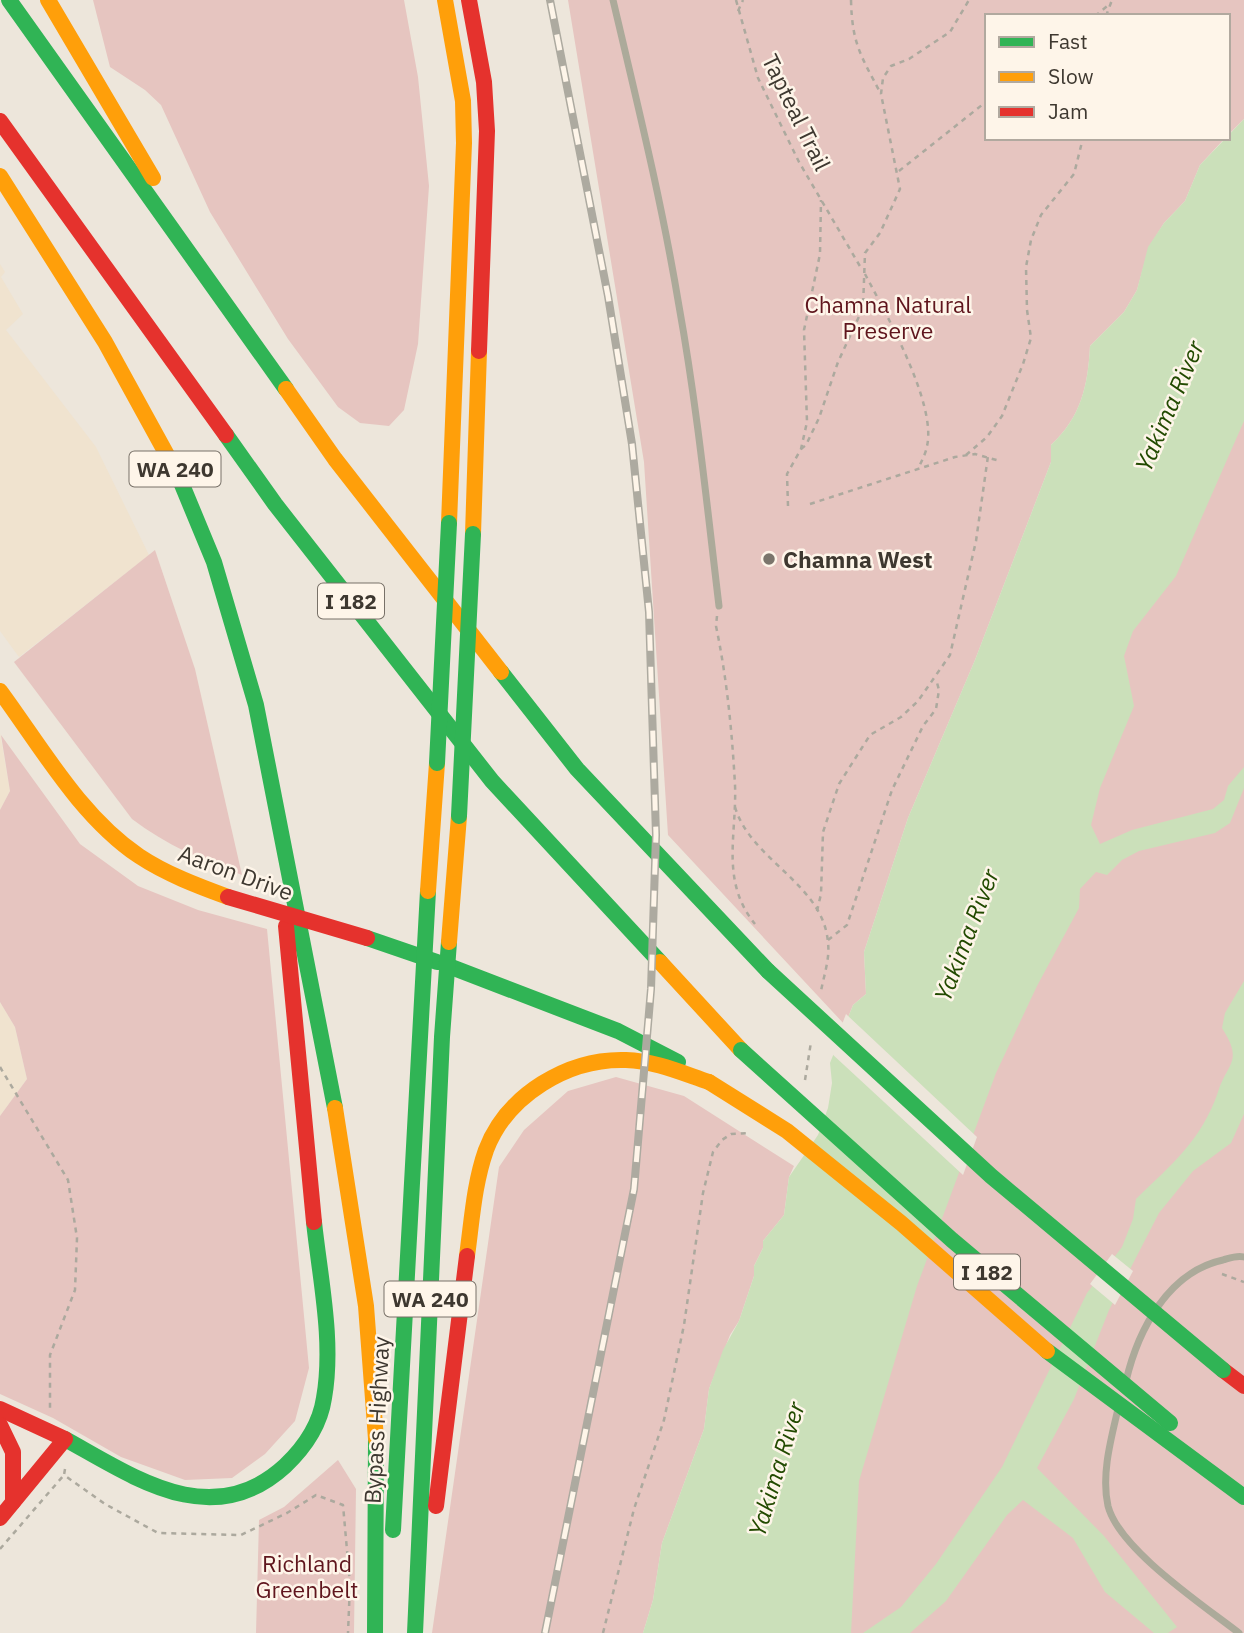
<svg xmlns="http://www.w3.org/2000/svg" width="1244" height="1633" font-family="'IBM Plex Sans',sans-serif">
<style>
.built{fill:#f0e3cf}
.green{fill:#e6c5c0}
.water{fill:#cbe0ba}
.pier{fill:#ede6db}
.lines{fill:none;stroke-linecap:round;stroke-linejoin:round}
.path{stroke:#aca99e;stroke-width:2.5;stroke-dasharray:5 5;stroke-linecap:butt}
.lane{stroke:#acaa9a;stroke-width:7}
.fast{stroke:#30b455;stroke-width:16}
.slow{stroke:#ff9f0a;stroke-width:16}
.jam{stroke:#e5322d;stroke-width:16}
.rail-casing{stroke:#adaaa0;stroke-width:8}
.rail{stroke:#fef5e9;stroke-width:5;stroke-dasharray:16;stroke-linecap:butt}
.fast-bridge{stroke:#30b455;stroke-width:16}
.slow-bridge{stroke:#ff9f0a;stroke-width:16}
.jam-bridge{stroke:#e5322d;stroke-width:16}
.poi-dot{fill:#7b756c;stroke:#fef5e9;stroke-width:2.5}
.labels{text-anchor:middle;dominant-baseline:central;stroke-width:5;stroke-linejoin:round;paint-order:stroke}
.shield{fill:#fef5e9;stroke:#787168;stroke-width:2}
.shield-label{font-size:21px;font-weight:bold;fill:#3e3830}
.street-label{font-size:23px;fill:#3e3830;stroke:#fef5e9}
.park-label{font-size:23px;fill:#5f151d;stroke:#fef5e9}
.poi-label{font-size:23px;font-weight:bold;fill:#3e3830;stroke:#fef5e9;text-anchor:start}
.water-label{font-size:24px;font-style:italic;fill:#224a00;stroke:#fef5e9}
</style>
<rect width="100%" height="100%" fill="#ede6db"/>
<g class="built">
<polygon points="0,264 5,272 1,277 23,314 6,330 96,447 149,555 19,657 0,631"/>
<polygon points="0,733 10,791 0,810"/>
<polygon points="0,1002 15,1027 27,1079 0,1116"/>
</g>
<g class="green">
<polygon points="93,0 404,0 418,77 429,186 418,344 404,410 389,426 360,423 338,407 288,339 210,212 161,105 145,90 110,67"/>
<path d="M568,0H1244V119L1228,135V16H987V138H1225L1200,165L1185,201L1164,223L1149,247L1137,290L1124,312L1090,346C1088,386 1081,417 1051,445V462L975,660L908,818L864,952L866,994L853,1005L845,1025L668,835L644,462Z"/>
<polygon points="1244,368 1244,1633 788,1633 1106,681"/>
<path d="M155,550L195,669L242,875C202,860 166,845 132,819L14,662Z"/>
<polygon points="1,735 80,844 138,886 198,910 267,929 309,1368 295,1421 265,1454 232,1478 185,1480 121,1457 53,1418 0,1394 0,1116 27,1079 15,1027 0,1002 0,810 10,791"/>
<polygon points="616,1077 684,1096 794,1166 789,1177 784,1215 763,1241 763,1248 754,1266 754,1276 739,1321 730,1335 709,1389 704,1429 662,1543 653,1600 643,1633 432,1633 499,1167 524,1130 568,1091"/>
<polygon points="338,1460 356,1489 354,1633 256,1633 259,1520 284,1507"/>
</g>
<g class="water">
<path d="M1244,119V421L1176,576L1133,631L1124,656L1134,706L1100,788L1091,825L1100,844L1132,830L1213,809L1224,800L1228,786L1244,767V788L1230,823L1215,833L1139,851L1122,860L1107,875L1096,872L1080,889L1079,908L1037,986L996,1073L917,1286L859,1481L851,1633H643L653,1600L662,1543L704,1429L709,1389L723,1350L739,1321L754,1276V1266L763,1248V1241L784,1215L789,1177L818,1135L828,1108L832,1083L830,1063L853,1005L866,994L864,952L908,818L975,660L1051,462V445C1081,417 1088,386 1090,346L1124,312L1137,290L1148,247L1164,223L1185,201L1200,165Z"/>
<path d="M1244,981V1114L1231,1143L1193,1171L1159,1213L1109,1310L1074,1399L1037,1468L1104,1536L1177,1627L1168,1633H1154L1105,1592L1073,1538L1023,1500L1007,1515L946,1601L910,1633H863L901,1607L936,1564L1002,1467L1087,1293L1122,1247L1133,1219L1136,1199C1172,1164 1201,1141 1218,1092C1227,1063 1244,1062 1222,1028L1225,1013Z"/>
</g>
<g class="pier">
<polygon points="846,1014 977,1137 963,1175 831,1053"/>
<polygon points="1112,1254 1133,1271 1115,1305 1090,1284"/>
</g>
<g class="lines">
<g class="path">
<polyline points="736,0 758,78 799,162 861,268"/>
<path d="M851,0C852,44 861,56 881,94"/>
<polyline points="738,11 743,0"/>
<polyline points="1095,16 1111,3"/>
<polyline points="1106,16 1112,0"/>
<polyline points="899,171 987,101"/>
<path d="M865,274C885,312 937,404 927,446C926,453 922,460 919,467"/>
<polyline points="801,449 806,445 819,418 838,362 863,308 865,253 880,233 900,189 881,94 883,78 891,66 909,59 950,32 969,0"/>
<polyline points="966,455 987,437 1002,416 1023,364 1031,338 1027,310 1026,267 1031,240 1041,215 1074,174 1083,138"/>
<polyline points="810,504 955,457 975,454 1000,461"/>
<polyline points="788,506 787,474 801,449 807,422 804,330 820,254 821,200"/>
<path d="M717,616L716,626C727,679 732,731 735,785C737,835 720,881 755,924"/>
<path d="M735,807C751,861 824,884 828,943C830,958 824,975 821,991"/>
<polyline points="817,911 821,894 823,832 839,784 870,735 901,717 918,701 950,655 976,541 988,456"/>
<polyline points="828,940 847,925 892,790 923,726 936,709 939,690 936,679"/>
<polyline points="0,1067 68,1180 77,1238 75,1290 50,1355 50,1412"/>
<polyline points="805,1080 811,1042"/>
<polyline points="1222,1274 1244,1282"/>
<polyline points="65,1469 64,1475 105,1504 158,1533 241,1535 287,1513 316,1495 343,1505 350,1584 348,1633"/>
<polyline points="0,1549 64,1475"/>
<polyline points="603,1633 634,1509 664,1420 684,1325 703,1193 713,1152 722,1140 731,1134 749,1133"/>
</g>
<g class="lane">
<path d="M613,0C637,102 662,203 679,306C697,406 707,506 719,606"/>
<path d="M1126,1381C1138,1330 1168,1272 1223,1260C1230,1258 1237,1255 1244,1257"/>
<path d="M1118,1409C1111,1439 1101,1475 1108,1506C1119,1549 1203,1605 1239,1633"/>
</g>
<g class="fast">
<polyline points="9,0 286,389"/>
<polyline points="226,435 275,504 492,781 660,962"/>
<polyline points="178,475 214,562 256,705 335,1108"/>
<polyline points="501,672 577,769 768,971"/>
<polyline points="367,938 437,962"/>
<polyline points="446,965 618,1031 678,1062"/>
<path d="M65,1439C134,1477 212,1533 285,1466C305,1447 320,1425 324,1398C334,1341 320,1279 314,1222"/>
<polyline points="393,1530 428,891"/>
<polyline points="375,1633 376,1439"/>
<polyline points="415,1633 442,1037 449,942"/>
</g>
<g class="slow">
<polyline points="48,0 153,178"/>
<polyline points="445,0 463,101 464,143 449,523"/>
<polyline points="0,176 105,342 178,475"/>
<polyline points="286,389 335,459 501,672"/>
<polyline points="473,534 479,351"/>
<path d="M0,691C42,748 80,816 139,856C166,874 198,886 228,897"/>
<polyline points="428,891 437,763"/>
<polyline points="449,942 459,816"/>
<polyline points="660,962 741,1050"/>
<polyline points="335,1108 366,1306 376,1439"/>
<path d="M467,1256C472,1220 474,1184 486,1150C507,1095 568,1058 626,1060C655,1061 682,1073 709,1082"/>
</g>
<g class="jam">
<polyline points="469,0 484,82 487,131 479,351"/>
<polyline points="0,121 226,435"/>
<polyline points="286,926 314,1222"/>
<polyline points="1223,1370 1244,1386"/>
<polyline points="0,1409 65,1439 0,1518"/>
<polyline points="0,1425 13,1452 13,1502"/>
<polyline points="436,1506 467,1256"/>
</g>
<defs>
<polyline id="rail" points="545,1633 634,1189 651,989 656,835 649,612 632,444 608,296 550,0"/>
</defs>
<use href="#rail" class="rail-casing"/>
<use href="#rail" class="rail"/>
<g class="fast-bridge">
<polyline points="437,763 449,523"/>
<polyline points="459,816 473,534"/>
<polyline points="768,971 991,1176 1223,1370"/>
<polyline points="741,1050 952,1240 1170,1423"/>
<polyline points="1047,1351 1244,1497"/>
</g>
<polyline class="slow-bridge" points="709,1082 787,1131 901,1223 1047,1351"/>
<polyline class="jam-bridge" points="228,897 367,938"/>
</g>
<circle class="poi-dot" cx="769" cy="559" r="7"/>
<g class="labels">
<g class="shield">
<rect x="129.5" y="451.5" width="91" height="35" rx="5"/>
<rect x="318" y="583.5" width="66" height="35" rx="5"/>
<rect x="954" y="1254.5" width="66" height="35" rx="5"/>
<rect x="384.5" y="1281.5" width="91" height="35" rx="5"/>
</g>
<g class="shield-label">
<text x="175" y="469">WA 240</text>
<text x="351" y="601">I 182</text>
<text x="987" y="1272">I 182</text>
<text x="430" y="1299">WA 240</text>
</g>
<g class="street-label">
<text transform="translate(797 112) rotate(64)">Tapteal Trail</text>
<text transform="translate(236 872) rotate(20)">Aaron Drive</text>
<text transform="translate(376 1420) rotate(-87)">Bypass Highway</text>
</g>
<g class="park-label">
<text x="888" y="304">Chamna Natural<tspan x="888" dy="26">Preserve</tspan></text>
<text x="307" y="1563">Richland<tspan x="307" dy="26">Greenbelt</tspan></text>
</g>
<g class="poi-label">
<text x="783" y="559">Chamna West</text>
</g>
<g class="water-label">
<text transform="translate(1169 406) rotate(-67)">Yakima River</text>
<text transform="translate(966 935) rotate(-69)">Yakima River</text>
<text transform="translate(776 1469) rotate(-73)">Yakima River</text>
</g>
</g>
<rect x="985" y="14" width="245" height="126" fill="#fef5e9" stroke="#b1a99f" stroke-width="2"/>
<rect x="999" y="37" width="35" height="10" fill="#30b455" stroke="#b1a99f" stroke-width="2"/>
<text x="1048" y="49" font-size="21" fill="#3e3830">Fast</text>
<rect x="999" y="72" width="35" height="10" fill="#ff9f0a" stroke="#b1a99f" stroke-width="2"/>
<text x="1048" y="84" font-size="21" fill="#3e3830">Slow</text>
<rect x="999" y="107" width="35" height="10" fill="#e5322d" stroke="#b1a99f" stroke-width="2"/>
<text x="1048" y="119" font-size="21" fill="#3e3830">Jam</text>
</svg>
